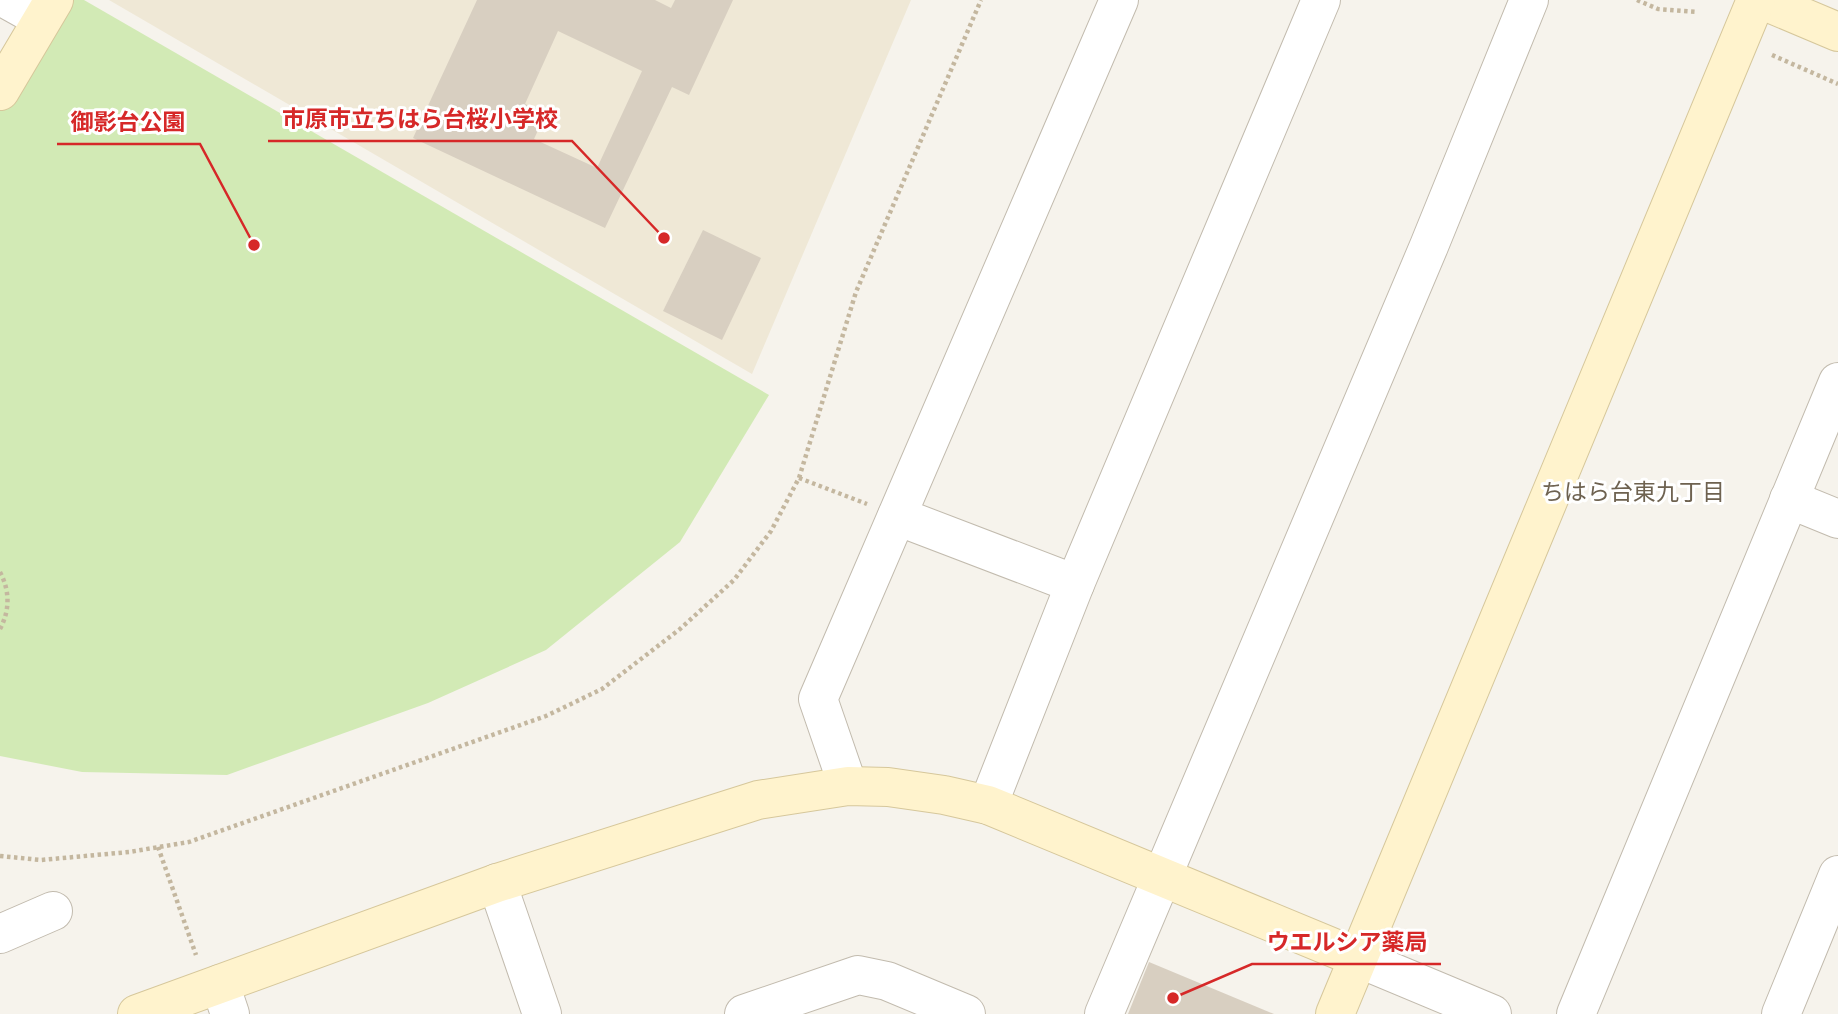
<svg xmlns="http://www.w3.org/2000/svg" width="1838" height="1014" font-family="'Noto Sans','Noto Sans JP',sans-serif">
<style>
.education{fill:#efe8d6}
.green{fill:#d2eab5}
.building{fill:#d8cfc1;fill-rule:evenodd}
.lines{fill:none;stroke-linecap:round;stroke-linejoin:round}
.street-casing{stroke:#c2bbae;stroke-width:40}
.secondary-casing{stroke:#d6c79b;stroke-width:40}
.path{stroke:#c4b79f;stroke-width:4.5;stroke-dasharray:3.5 3.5;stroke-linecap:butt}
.street{stroke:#fff;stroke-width:38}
.secondary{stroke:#fff3cd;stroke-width:38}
.labels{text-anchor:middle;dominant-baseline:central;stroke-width:6;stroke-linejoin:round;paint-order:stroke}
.neighbourhood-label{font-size:23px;fill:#6e6250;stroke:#fff}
.leader{fill:none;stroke:#d62828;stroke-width:2.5}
.callout-dot{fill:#d62828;stroke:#fff;stroke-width:2.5}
.callout-label{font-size:23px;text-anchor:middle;font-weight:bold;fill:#d62828;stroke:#fff;stroke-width:6;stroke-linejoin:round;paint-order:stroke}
</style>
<rect width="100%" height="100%" fill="#f6f3ec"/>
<polygon class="education" points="109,0 911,0 752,374"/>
<polygon class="green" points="55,0 84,0 769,395 680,542 546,650 428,703 227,775 82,772 0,756 0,94"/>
<g class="building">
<path d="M477,0H655L671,8L675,0H733L689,95L672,87L605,228L413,138ZM558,31L642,71L597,168L534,139L546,113L525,104Z"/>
<polygon points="703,230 761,258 722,340 663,311"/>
<polygon points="1149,962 1274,1014 1128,1014"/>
</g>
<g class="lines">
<defs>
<g id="street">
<polyline points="8,0 42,19"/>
<polyline points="1789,499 1838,519"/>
<polyline points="897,516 1075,584"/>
<polyline points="848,786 818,699 1119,0"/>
<polyline points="988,805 1075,584 1321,0"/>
<polyline points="497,883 542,1014"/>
<polyline points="0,934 53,911"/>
<polyline points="1358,958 1492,1014"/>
<polyline points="220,984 230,1014"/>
<polyline points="744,1014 858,975 887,981 966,1014"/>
<polyline points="1104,1014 1429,246 1529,0"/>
<polyline points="1576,1014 1838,382"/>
<polyline points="1781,1014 1838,875"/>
</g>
<g id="secondary">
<polyline points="1762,0 1838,32"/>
<polyline points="0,91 54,0"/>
<polyline points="137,1014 497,883 758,800 848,786 888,787 944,795 988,805 1358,958"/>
<polyline points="1335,1014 1756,0"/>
</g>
</defs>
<use href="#street" class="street-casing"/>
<use href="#secondary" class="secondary-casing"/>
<g class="path">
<polyline points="1637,0 1658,9 1698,12"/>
<polyline points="1772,55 1838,84"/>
<polyline points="799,478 867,504"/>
<path d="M0,572C10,591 10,610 0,629"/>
<polyline points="158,847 196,955"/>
<polyline points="0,856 41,860 129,852 189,842 546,716 602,689 680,629 734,580 771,531 799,478 856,292 981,0"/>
</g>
<use href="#street" class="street"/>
<use href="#secondary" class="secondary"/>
</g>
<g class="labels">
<g class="neighbourhood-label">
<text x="1633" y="491">ちはら台東九丁目</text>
</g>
</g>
<path class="leader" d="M664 238L572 141H268M254 245L200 144H57M1173 998L1252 964H1441"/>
<g class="callout-dot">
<circle cx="664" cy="238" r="7"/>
<circle cx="254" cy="245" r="7"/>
<circle cx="1173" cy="998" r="7"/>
</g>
<g class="callout-label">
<text x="420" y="127">市原市立ちはら台桜小学校</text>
<text x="128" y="130">御影台公園</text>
<text x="1347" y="950">ウエルシア薬局</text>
</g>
</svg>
